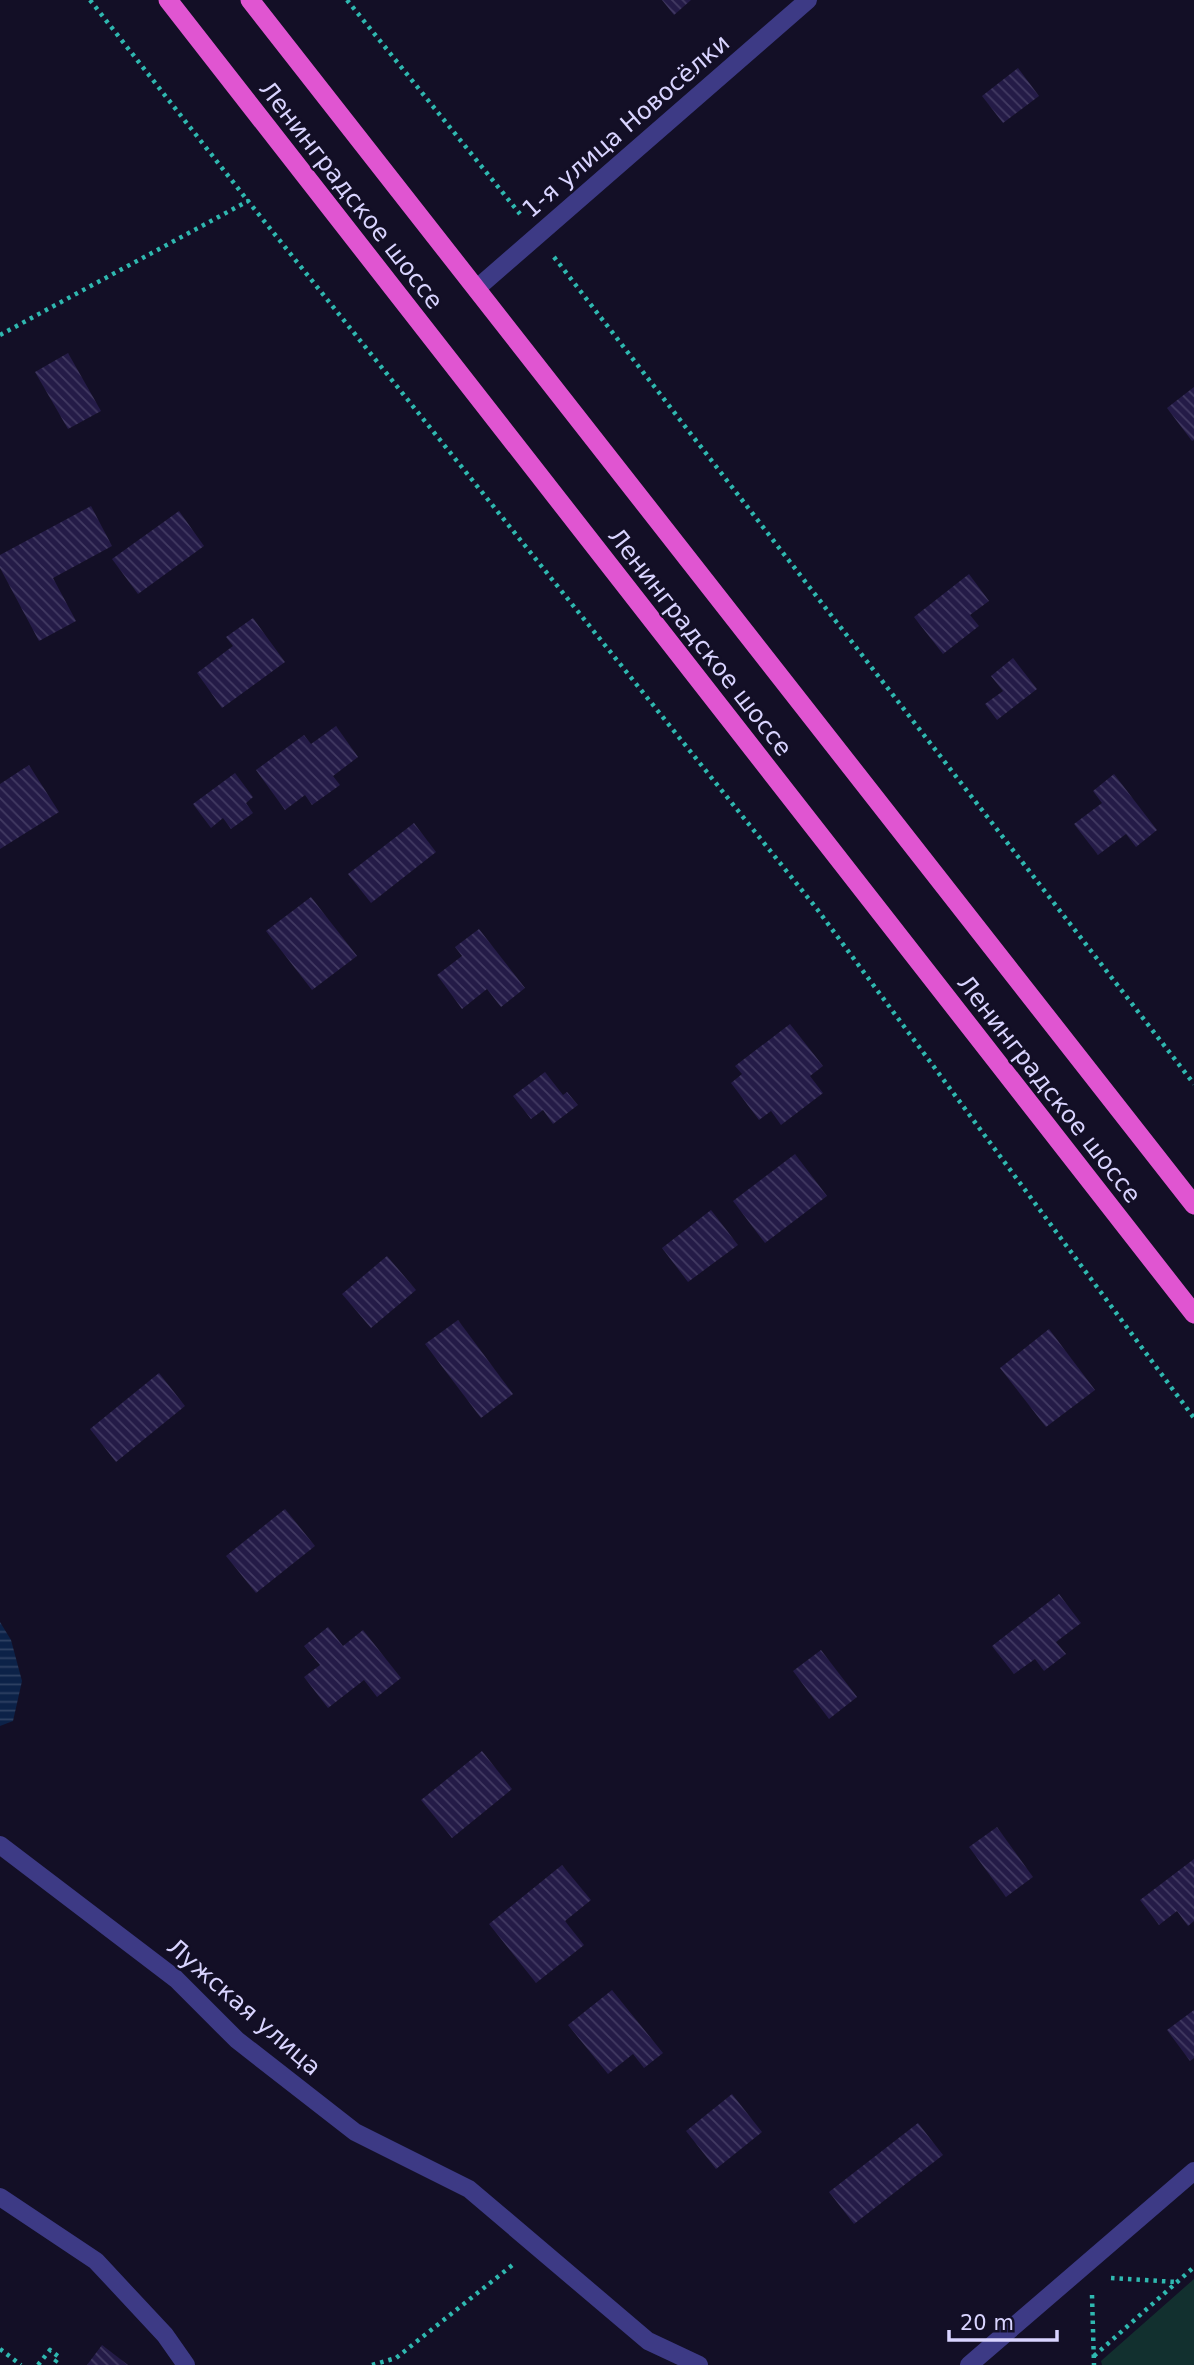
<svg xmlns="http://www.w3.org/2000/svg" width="1194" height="2365" font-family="'DejaVu Sans',sans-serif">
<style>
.park{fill:#12302f}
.water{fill:url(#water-rules)}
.building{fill:url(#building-back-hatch)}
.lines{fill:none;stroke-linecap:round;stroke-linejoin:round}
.path{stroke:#2fb8b0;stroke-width:4.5;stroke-dasharray:3.5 5;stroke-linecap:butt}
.minor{stroke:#3d3a85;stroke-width:18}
.trunk{stroke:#e055d1;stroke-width:19}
.labels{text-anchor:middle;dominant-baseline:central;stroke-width:5;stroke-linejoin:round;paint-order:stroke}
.street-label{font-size:24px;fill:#d9d4ff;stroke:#130f26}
</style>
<defs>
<pattern id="water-rules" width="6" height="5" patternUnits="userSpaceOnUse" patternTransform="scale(1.75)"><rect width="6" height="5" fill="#0c2248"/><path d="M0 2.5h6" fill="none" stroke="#2f4163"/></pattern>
<pattern id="building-back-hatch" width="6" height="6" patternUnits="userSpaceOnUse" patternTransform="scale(1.75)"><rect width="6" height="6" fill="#241b47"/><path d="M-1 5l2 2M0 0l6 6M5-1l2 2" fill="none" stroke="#433b63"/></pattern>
</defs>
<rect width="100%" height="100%" fill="#130f26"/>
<polygon class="park" points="1194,2279 1194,2365 1102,2365 1101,2361"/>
<polygon class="water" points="0,1622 11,1640 22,1681 13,1721 0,1726"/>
<g class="building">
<polygon points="662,0 691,0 674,15"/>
<polygon points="1018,68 1039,96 1003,123 982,96"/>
<polygon points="68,353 101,411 68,429 35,372"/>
<polygon points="1194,387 1194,440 1192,441 1167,408"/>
<polygon points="91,506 112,546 53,578 76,621 39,641 0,568 0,555"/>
<polygon points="179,511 204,546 138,594 112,559"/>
<polygon points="969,574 989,601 970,615 979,626 943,654 914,617"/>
<polygon points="253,618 285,662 222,708 197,673 233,646 226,637"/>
<polygon points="1013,658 1037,689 997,720 985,704 1003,691 991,676"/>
<polygon points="336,726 358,757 333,776 340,785 312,805 305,795 285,810 256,770 304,735 311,744"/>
<polygon points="29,765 59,812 0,849 0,784"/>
<polygon points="235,773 253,797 246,803 253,813 231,829 223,818 211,828 193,804"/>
<polygon points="1114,774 1157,830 1136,847 1126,834 1098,855 1074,824 1102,803 1093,791"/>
<polygon points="414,823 436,852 371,903 348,874"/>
<polygon points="311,897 357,956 312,990 266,931"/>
<polygon points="479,929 525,988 501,1007 487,989 462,1009 437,975 462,956 455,947"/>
<polygon points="790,1024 823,1066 810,1076 823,1093 781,1125 771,1111 759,1120 731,1083 742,1074 735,1066"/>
<polygon points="545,1072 563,1095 567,1092 578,1105 553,1124 543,1110 531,1119 513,1096"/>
<polygon points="795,1154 827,1196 765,1243 733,1201"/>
<polygon points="711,1210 738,1245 688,1282 662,1248"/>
<polygon points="387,1256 416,1290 371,1328 342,1294"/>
<polygon points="458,1320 513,1394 481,1418 425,1344"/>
<polygon points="1049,1329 1095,1390 1046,1427 1000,1368"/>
<polygon points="159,1373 185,1406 116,1462 90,1429"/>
<polygon points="285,1509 315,1546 256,1593 226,1556"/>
<polygon points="1059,1594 1081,1623 1056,1642 1066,1654 1044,1671 1035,1659 1014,1674 992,1646"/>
<polygon points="328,1627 343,1646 363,1630 401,1678 377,1697 364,1680 328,1708 304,1677 320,1665 304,1646"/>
<polygon points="821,1650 857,1697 829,1719 793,1671"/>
<polygon points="482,1751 512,1789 452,1838 421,1800"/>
<polygon points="997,1827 1033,1877 1006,1897 969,1847"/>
<polygon points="1194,1859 1194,1921 1188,1926 1177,1911 1159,1925 1140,1900"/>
<polygon points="562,1865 591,1900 565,1921 584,1945 536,1983 489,1924"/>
<polygon points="612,1990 663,2053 644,2068 633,2054 608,2074 568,2025"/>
<polygon points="1194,2010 1194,2058 1190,2061 1167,2030"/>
<polygon points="732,2094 762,2132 716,2169 686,2131"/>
<polygon points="918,2123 943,2155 854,2224 829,2192"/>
<polygon points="102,2345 128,2365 87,2365"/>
</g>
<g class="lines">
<g class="path">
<polyline points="90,0 248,201"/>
<polyline points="347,0 520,214"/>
<polyline points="554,257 1194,1084"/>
<polyline points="0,335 248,201 817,909 1194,1418"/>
<polyline points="1111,2278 1176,2282"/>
<polyline points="1092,2295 1094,2365"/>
<polyline points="0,2349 21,2365"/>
<polyline points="1094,2356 1194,2267"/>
<polyline points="38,2365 50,2350 59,2357 53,2365"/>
<polyline points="372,2365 396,2358 515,2263"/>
</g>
<g class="minor">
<polyline points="476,289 808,0"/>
<polyline points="0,1845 176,1979 237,2040 355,2132 469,2189 648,2341 699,2365"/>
<polyline points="0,2197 96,2261 165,2335 186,2365"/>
<polyline points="969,2365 1194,2171"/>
</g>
<g class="trunk">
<polyline points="168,0 1194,1314"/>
<polyline points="250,0 1194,1205"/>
</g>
</g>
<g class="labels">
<g class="street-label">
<text transform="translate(626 126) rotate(-41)">1-я улица Новосёлки</text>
<text transform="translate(351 195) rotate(52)">Ленинградское шоссе</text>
<text transform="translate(700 642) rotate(52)">Ленинградское шоссе</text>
<text transform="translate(1049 1089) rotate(52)">Ленинградское шоссе</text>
<text transform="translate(244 2007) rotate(41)">Лужская улица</text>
</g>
</g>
<path d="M949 2330v10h108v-10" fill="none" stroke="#d9d4ff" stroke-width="3.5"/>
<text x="960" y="2330" font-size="21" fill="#d9d4ff" stroke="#130f26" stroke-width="5" paint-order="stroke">20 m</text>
</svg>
